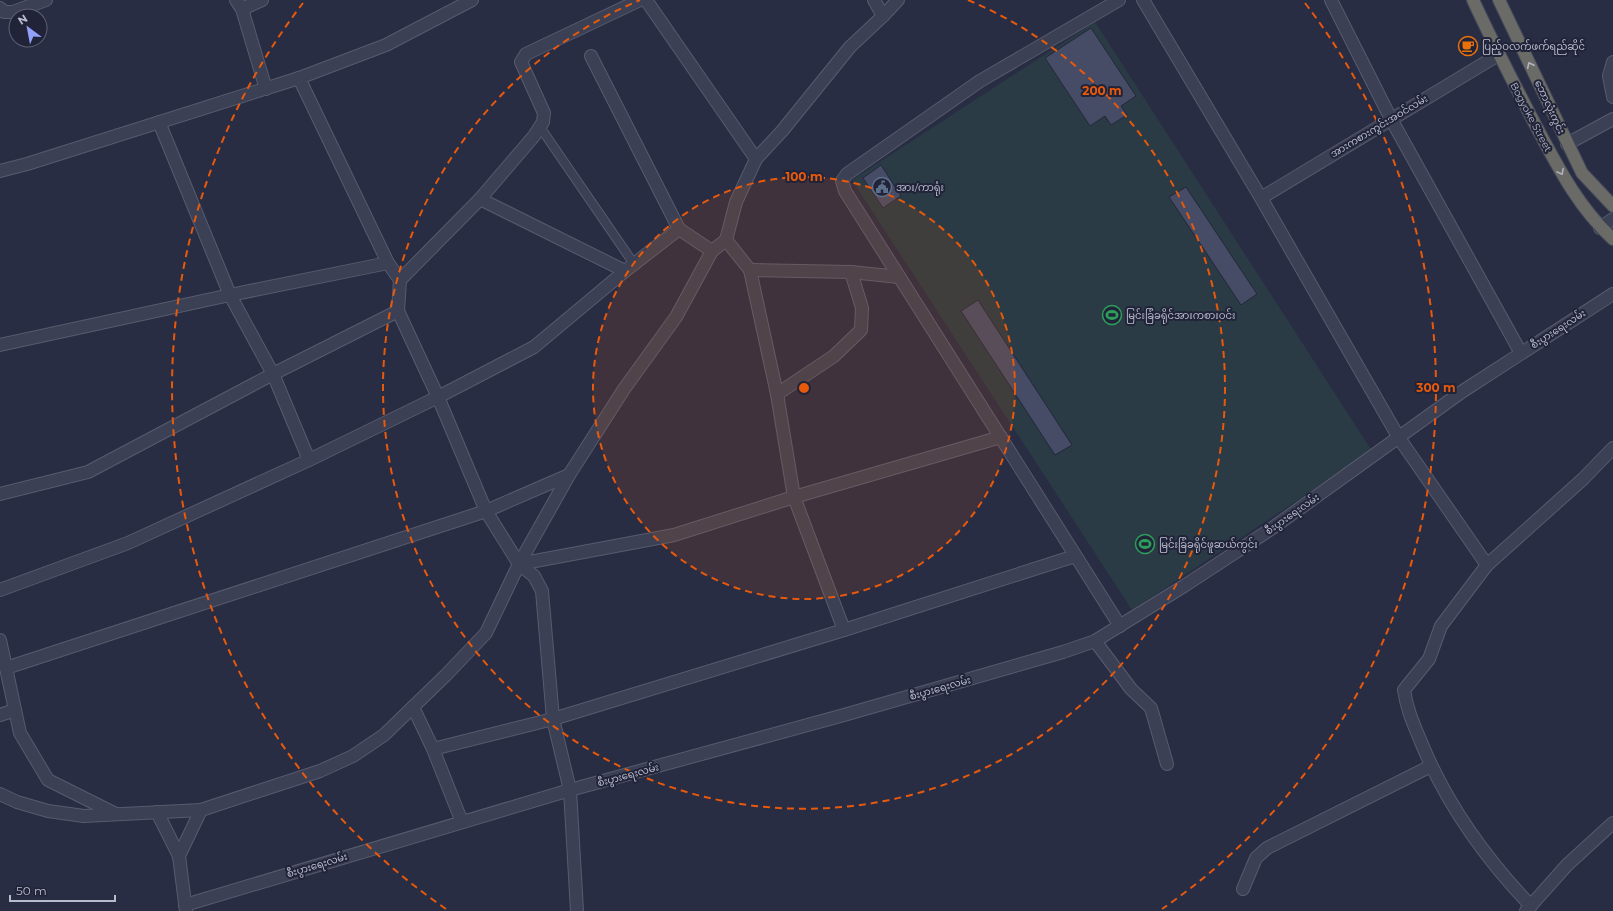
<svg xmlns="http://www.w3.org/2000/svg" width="1613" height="911" font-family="Montserrat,'Noto Sans Myanmar',sans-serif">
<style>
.green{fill:#2a3b45}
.building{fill:#474c66;stroke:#23273b}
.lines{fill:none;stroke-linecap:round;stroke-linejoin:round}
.service-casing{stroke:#585b6e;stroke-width:10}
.minor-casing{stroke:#585b6e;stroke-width:14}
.trunk-casing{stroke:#44485b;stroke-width:14}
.service{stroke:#3c4054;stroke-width:8}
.minor{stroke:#3c4054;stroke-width:12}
.trunk{stroke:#6a6a66;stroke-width:12}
.oneway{stroke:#b2b4c3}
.ring{fill:none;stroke:#e8590c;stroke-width:2;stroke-dasharray:7 5}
.labels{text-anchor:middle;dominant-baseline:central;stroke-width:4;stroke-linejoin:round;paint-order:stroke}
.poi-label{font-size:10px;fill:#babccd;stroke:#212439;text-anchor:start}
.street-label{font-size:10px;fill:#babccd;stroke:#212439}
.centre{fill:#e8590c;stroke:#212439;stroke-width:2}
.ring-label{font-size:12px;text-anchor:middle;font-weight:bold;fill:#e8590c;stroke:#212439;stroke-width:4;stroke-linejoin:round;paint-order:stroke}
</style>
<rect width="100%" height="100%" fill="#282d44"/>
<polygon class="green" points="1095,22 1372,451 1132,610 852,180"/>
<g class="building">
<polygon points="1091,28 1136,96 1121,106 1127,115 1111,125 1105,116 1090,126 1045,58"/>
<polygon points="881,165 901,196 883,208 863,178"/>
<polygon points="1186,187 1257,294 1241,305 1169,197"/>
<polygon points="978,300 1072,445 1055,455 961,311"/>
</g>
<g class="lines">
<defs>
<polyline id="service" points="540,127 634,264"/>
<g id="minor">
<polyline points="236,0 242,9 266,89"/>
<polyline points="646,0 756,159"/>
<polyline points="874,0 883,16"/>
<polyline points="1119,0 980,81 847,174 842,181 845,191 1120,626"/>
<polyline points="1143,0 1261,198 1399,438 1487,565"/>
<polyline points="1331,0 1391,119 1521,353"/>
<polyline points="0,8 4,12 13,12 46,0"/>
<polyline points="242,9 262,0"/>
<polyline points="591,56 679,229 712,251"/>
<polyline points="1613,62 1609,76 1613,97"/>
<polyline points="299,78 388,263 400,280 398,311 438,397 486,511 519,564 534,576 542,591 553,719 570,790 577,911"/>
<polyline points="159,122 230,295 273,374 309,460"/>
<polyline points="1567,144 1613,119"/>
<polyline points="0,171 27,164 299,78 386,45 472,0"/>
<polyline points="1261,198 1498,55"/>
<polyline points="480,199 625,271"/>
<polyline points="1600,228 1613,219"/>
<polyline points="726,240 750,270 777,394 794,497 844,630"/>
<polyline points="750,270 851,272 899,277"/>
<polyline points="400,280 480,199 534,136 543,122 544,113 521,62 526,54 640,0"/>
<polyline points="0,345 230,295 388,263"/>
<polyline points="777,394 834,356 861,330 862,308 851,272"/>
<polyline points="0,494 88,472 273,374 398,311"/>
<polyline points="519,564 674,535 794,497 1001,437"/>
<polyline points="0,590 128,543 309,460 438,397 534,347 625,271 679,229"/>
<polyline points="0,640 20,733 48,780 116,814"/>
<polyline points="1095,641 1131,689 1151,708 1167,764"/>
<polyline points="6,668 486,511 569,475"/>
<polyline points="413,707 433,749 462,822"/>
<polyline points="0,715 15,710"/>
<polyline points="433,749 553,719 844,630 1075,556"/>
<polyline points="0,794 17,802 48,811 84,816 201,810 320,771 353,756 384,735 446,675 486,633 519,564 569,475 624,389 676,317 712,251 726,240 736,202 756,159 782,131 850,47 883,16 898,0"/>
<polyline points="157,812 179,856"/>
<polyline points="1243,889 1256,858 1267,848 1431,766"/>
<polyline points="185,905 570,790 844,715 1063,652 1095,641 1184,586 1271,529 1463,391 1613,294"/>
<path d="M1531,906C1485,858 1446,803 1421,742C1413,723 1407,710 1404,690L1429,659L1441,626L1487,565L1583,479L1613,448"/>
<polyline points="186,911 179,856 201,810"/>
<polyline points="1526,911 1567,865 1613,823"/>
</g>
<g id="trunk">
<path d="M1473,0C1493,43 1514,84 1536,126C1558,167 1578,207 1613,239"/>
<polyline points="1499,0 1582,173 1613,206"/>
</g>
</defs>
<use href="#service" class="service-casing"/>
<use href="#minor" class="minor-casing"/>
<use href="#trunk" class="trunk-casing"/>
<use href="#service" class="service"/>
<use href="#minor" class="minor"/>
<use href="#trunk" class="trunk"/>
</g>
<defs><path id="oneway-chevron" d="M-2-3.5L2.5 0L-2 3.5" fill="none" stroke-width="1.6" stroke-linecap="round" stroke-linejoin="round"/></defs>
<g class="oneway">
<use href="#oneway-chevron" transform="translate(1530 65) rotate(-115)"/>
<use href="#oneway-chevron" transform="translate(1561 172) rotate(62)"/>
</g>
<circle cx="804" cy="388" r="211" fill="#e8590c" fill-opacity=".12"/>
<g class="ring">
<circle cx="804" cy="388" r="211"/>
<path d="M968 0A421 421 0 1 1 640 0"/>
<path d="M446 909A632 632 0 0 1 303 3M1305 3A632 632 0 0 1 1162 909"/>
</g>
<defs>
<symbol id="cafe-ring" viewBox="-11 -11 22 22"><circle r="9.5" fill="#212439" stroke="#e8710a" stroke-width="1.5"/><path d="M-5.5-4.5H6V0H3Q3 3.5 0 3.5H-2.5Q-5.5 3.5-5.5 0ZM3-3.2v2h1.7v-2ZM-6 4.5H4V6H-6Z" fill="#e8710a"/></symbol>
<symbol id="civic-ring" viewBox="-11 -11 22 22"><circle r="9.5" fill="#212439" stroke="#5c6f8a" stroke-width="1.5"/><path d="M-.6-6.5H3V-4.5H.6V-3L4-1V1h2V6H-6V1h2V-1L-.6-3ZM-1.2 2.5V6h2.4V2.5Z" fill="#5c6f8a"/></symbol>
<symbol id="stadium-ring" viewBox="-11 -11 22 22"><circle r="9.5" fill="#212439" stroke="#2e9e5b" stroke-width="1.5"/><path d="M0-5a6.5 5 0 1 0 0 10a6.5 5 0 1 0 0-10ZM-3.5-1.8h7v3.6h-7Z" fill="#2e9e5b"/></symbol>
</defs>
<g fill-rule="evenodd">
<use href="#cafe-ring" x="1457" y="35" width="22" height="22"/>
<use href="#civic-ring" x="871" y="176" width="22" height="22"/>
<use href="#stadium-ring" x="1101" y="304" width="22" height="22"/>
<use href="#stadium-ring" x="1134" y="533" width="22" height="22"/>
</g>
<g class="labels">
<g class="poi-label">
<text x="1482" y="46">ပြည့်ဝလက်ဖက်ရည်ဆိုင်</text>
<text x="896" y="187">အား/ကာရုံး</text>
<text x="1126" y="315">မြင်းခြံခရိုင်အားကစားဝင်း</text>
<text x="1159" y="544">မြင်းခြံခရိုင်ဖူဆယ်ကွင်း</text>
</g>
<g class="street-label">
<text transform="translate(1550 107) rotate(65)">ဘောလုံးကွင်း</text>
<text transform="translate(1531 117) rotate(62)">Bogyoke Street</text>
<text transform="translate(1379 126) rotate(-31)">အားကစားကွင်းအဝင်လမ်း</text>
<text transform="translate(1558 329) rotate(-33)">စီးပွားရေးလမ်း</text>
<text transform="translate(1292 514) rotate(-35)">စီးပွားရေးလမ်း</text>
<text transform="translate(940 688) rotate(-16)">စီးပွားရေးလမ်း</text>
<text transform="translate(628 775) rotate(-15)">စီးပွားရေးလမ်း</text>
<text transform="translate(317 865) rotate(-17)">စီးပွားရေးလမ်း</text>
</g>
</g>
<circle cx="804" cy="388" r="6" class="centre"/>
<g class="ring-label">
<text x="1102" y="95">200 m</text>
<text x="804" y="181">100 m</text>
<text x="1436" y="392">300 m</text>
</g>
<g transform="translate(28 28) rotate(328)"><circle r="19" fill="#212439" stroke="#5e6174"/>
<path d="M0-3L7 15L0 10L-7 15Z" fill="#93a0f9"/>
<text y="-6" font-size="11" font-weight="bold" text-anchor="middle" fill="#babccd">N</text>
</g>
<path d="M10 895v6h105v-6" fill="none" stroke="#babccd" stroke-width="2"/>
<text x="16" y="895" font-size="12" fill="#babccd" stroke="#212439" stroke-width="3" paint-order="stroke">50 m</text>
</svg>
